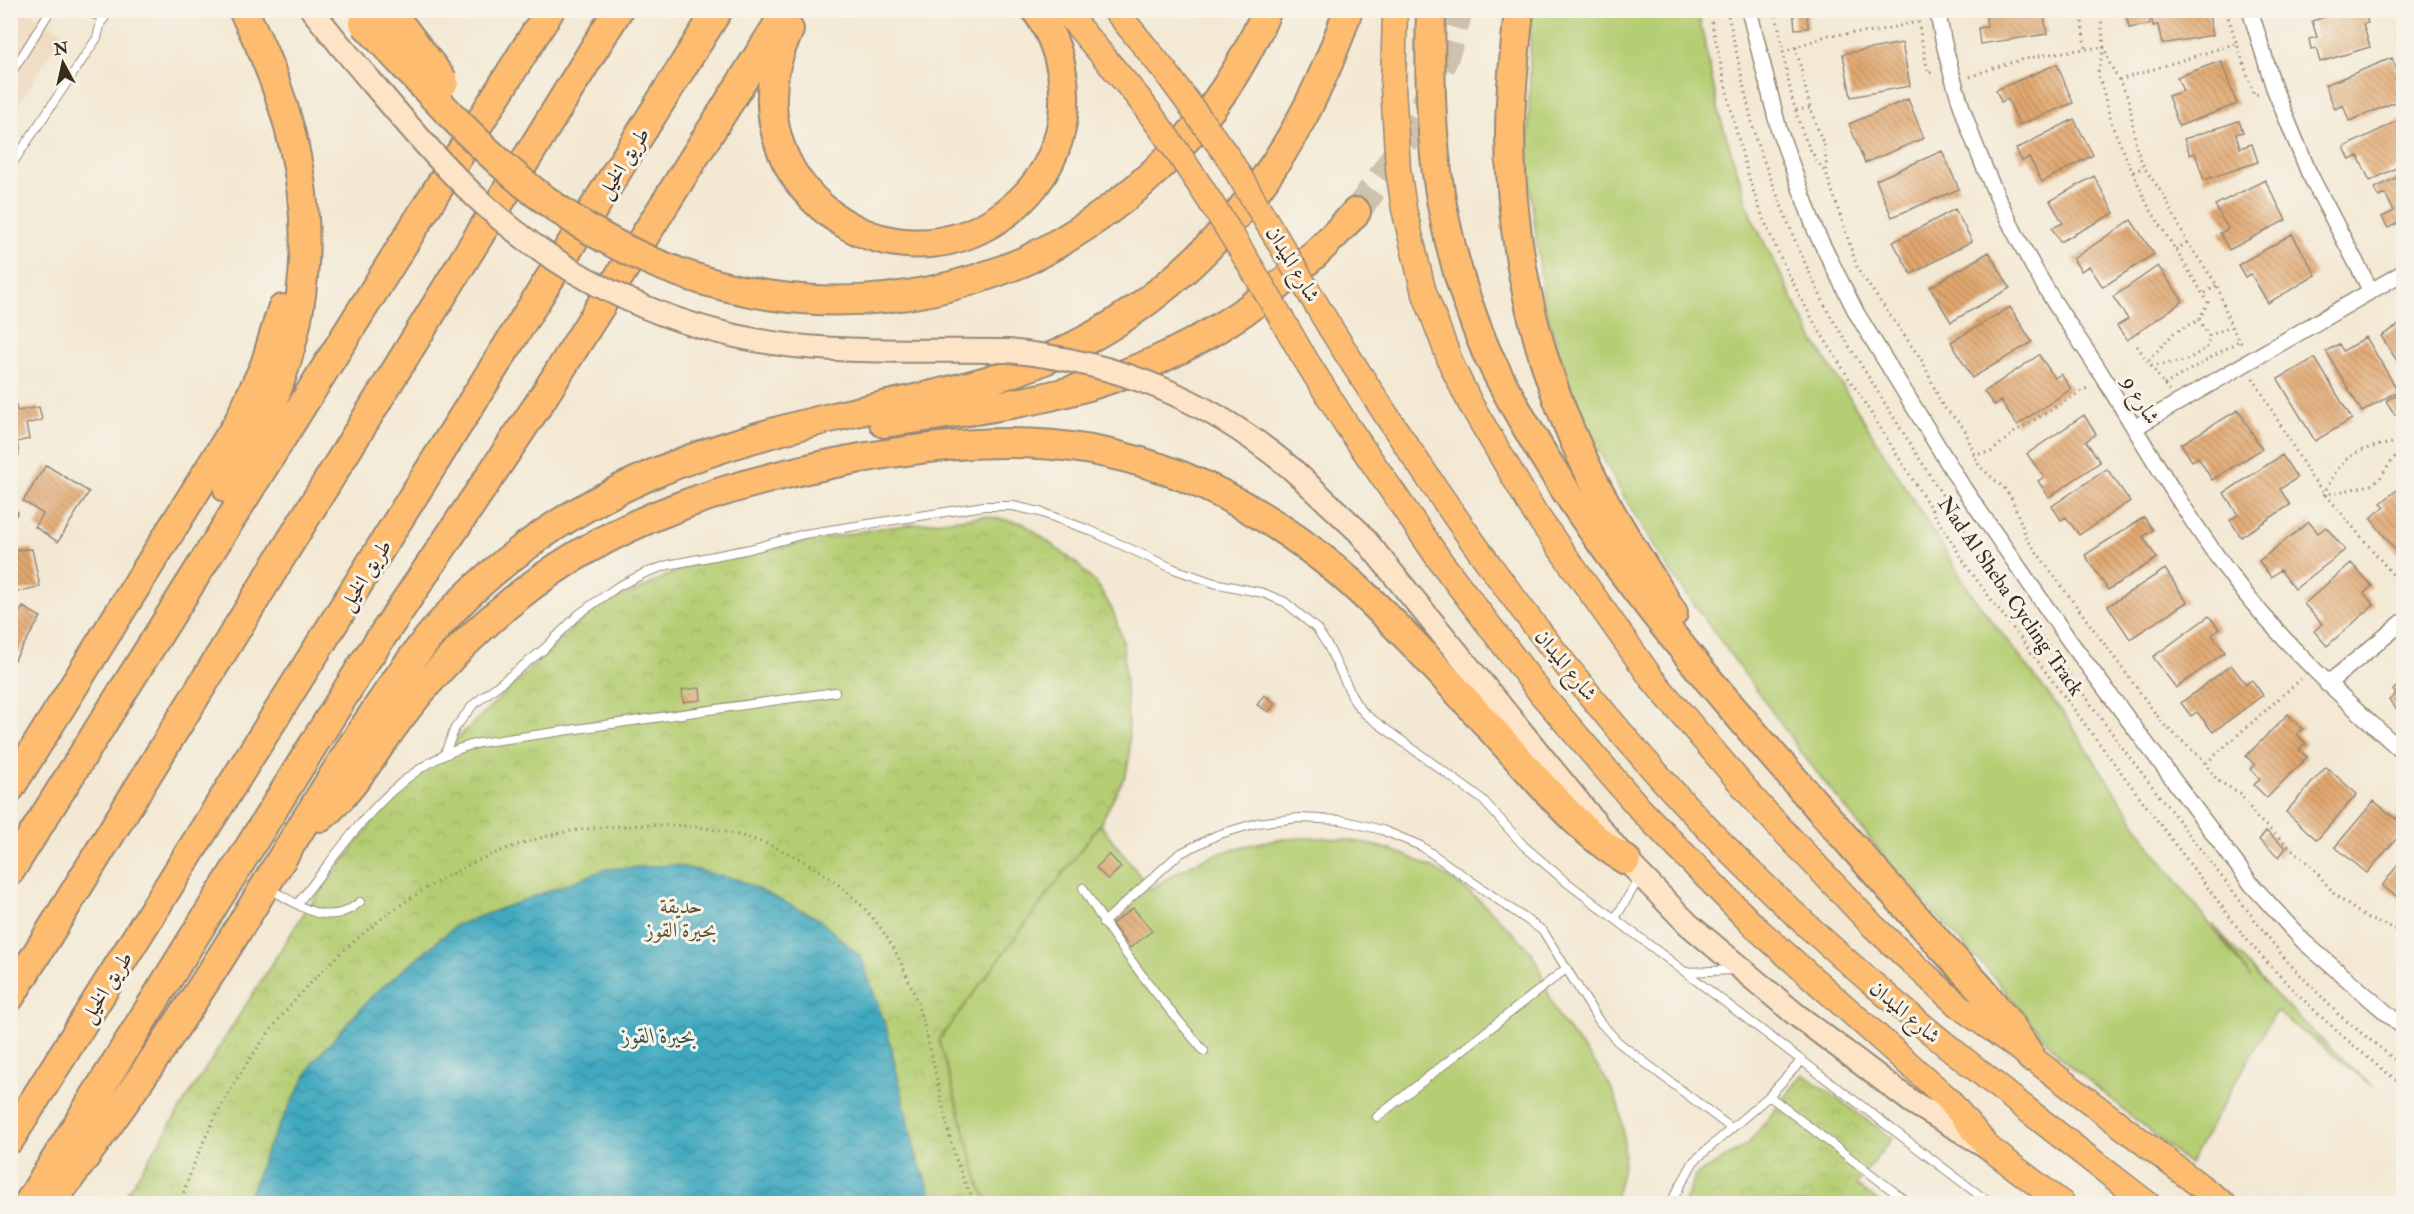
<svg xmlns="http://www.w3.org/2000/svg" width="2414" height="1214" font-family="'IM FELL Double Pica',Amiri,serif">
<defs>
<pattern id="park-crowns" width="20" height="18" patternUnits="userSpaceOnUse" patternTransform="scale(1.5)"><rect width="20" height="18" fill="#b5ce73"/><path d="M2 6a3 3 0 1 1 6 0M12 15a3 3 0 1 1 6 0" fill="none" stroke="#9db163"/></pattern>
<pattern id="water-waves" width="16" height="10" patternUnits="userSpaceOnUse" patternTransform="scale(1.5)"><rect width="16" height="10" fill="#40a9c0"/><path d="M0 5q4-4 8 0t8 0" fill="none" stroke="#378a9b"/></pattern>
<pattern id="building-back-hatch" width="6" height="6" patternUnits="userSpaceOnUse" patternTransform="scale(1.5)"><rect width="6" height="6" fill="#e1a76f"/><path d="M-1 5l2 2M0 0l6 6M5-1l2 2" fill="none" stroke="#b8885b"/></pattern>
</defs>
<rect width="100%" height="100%" fill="#f7f3e8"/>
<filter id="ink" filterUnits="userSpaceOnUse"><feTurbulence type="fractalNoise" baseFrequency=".0167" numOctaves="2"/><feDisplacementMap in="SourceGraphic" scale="12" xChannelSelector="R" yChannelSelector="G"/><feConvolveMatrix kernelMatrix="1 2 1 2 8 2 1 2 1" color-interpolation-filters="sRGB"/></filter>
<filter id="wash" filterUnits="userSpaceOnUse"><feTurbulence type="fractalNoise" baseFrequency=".008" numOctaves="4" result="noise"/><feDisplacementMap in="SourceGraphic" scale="24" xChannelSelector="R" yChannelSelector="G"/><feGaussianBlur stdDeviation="1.35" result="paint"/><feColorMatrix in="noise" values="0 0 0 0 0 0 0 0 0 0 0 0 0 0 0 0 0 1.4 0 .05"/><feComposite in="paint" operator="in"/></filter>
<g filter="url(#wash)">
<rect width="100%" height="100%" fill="#f3e8d3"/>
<path fill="#eed7bb" d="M11,11H29L63,33L11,117Z"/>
<path fill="url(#park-crowns)" stroke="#787c48" stroke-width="1.5" d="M984,516L1023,523L1076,563L1099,587L1113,611L1123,642L1130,754L1126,774L1100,824L939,1040L981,1189L990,1203L120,1204L304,913L383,809L590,612L609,600L635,592L687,566L874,529Z
M1803,1074L1892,1138L1856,1185L1880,1203L1684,1204L1695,1176L1748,1144Z"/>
<path fill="#b5ce73" stroke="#787c48" stroke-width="1.5" d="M1531,11H1698L1719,113L1751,216L1814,341L1975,599L2066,717L2153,850L2251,978L2213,924C2262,984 2315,1037 2374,1087L2276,1011L2189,1164L2060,1057L1991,974L1894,869L1807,760L1665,564L1619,488L1578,412L1544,304L1528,170Z
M1100,824L1150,889C1168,878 1187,866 1206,858C1313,818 1419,837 1499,919C1509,930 1522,940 1531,952C1544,971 1547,999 1560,1019C1576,1042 1598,1063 1611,1088C1629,1124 1627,1168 1613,1203H990L981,1189L939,1040Z"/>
<path fill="url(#water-waves)" stroke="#3e6a6f" stroke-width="1.5" d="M675,865L739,880L817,918L861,957L887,1030L916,1155L935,1203H247L267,1148L314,1061L373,995L457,925L607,869Z"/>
<g id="blocks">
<path fill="url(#building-back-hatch)" d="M1793,10H1807L1808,28L1795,29Z
M1985,10H2043L2047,34L1980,44L1978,28L1987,27Z
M2148,10L2150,24L2129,28L2126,12Z
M2150,10H2208L2213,35L2162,44L2158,25L2153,26Z
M2346,10H2364L2368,23L2363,24L2370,47L2320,62L2316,48L2311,49L2309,39L2317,37L2312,21Z
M1902,43L1910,86L1851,97L1843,54Z
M2392,58L2400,78L2395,79L2403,99L2349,121L2343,105L2335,109L2325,85Z
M2221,61L2237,104L2179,126L2168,96L2183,91L2177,77Z
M2057,64L2073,103L2019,125L2008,99L2001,102L1996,90Z
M1908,99L1924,138L1865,163L1849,124Z
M2404,118V164L2370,181L2358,156L2350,160L2344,147Z
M2074,119L2093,155L2042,182L2029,157L2022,161L2016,149Z
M2239,121L2243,132L2236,134L2240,148L2252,144L2258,162L2204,180L2195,153L2190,155L2184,139Z
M1942,151L1959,189L1892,217L1876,180Z
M2404,174V220L2388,228L2382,217L2394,211L2385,194L2379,197L2375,188Z
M2094,176L2114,213L2060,242L2052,228L2063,223L2050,201Z
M2265,180L2286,220L2229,250L2220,233L2228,229L2215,205Z
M1955,209L1972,241L1911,274L1893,242Z
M2131,220L2154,254L2103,287L2089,266L2081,271L2073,259Z
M2292,234L2316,275L2268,303L2251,274L2245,277L2238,265Z
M1989,252L2010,288L1951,322L1930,287Z
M2158,266L2183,301L2127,340L2117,326L2128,319L2113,297Z
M2010,307L2032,342L1972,378L1951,342Z
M2404,322V372L2381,336Z
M2366,337L2398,391L2362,412L2326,351L2339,344L2343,351Z
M2039,355L2055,378L2061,374L2071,389L2017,425L2001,401L1994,405L1984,392Z
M2315,358L2352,419L2315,441L2278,379Z
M2399,393L2404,400V409L2395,415L2386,401Z
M16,405L17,411L39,407L42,420L26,424L29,439L17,442L19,455L10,457V406Z
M2238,410L2262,449L2212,480L2198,457L2192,461L2181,444Z
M2084,415L2096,434L2086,441L2100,462L2049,497L2038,481L2044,477L2027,454Z
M2282,455L2297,478L2280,489L2290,505L2241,537L2230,520L2238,515L2224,493Z
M46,465L89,492L58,542L35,527L43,514L23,501Z
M2107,469L2130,501L2079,535L2066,517L2061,520L2052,506Z
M2398,489L2404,496V561L2370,518L2385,507L2381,503Z
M10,507L18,512L10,524Z
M2144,517L2153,530L2143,537L2157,558L2108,590L2085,555Z
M2309,522L2318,533L2326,527L2345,550L2295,589L2280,570L2271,577L2259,561Z
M32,549L40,587L10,593V550Z
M2351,563L2372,586L2364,593L2374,605L2327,646L2314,631L2322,624L2304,604Z
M2165,569L2187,602L2130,639L2108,606Z
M23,607L41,617L10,667V617L15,620Z
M2209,616L2219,629L2212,635L2225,652L2176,688L2153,657Z
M2231,665L2246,684L2252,680L2263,695L2213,732L2197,712L2191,716L2181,703Z
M2404,680V706L2398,711L2389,700L2396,694L2393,690Z
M700,688L701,700L683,702L682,690Z
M1264,695L1275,703L1269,712L1257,705Z
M2288,714L2303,729L2297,734L2306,743L2299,750L2307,757L2267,798L2254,785L2260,779L2250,769L2255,765L2246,756Z
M2326,767L2357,794L2317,840L2286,812Z
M2374,801L2396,819L2401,812L2404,814V830L2367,873L2335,847Z
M2266,831L2286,848L2279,857L2259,840Z
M1109,854L1121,867L1108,880L1096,868Z
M2404,856V908L2399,905L2402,900L2382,886Z
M1133,908L1152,931L1130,948L1112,924Z"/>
</g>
</g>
<g filter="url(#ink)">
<use href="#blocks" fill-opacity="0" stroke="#978978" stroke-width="1.5"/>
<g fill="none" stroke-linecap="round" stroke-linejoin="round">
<path stroke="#cec2af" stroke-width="28" stroke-dasharray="28 14" stroke-linecap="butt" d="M1356,212C1402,152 1441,85 1459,10"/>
<g stroke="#978978" stroke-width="10">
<path id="lane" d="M49,10H63
M85,10L104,19
M10,75L50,11
M10,167L97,38L104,10
M445,753L455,728L473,705L543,650L579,614L617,587L645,573L668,565L750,549L804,534L984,506H1013L1040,512L1089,530L1174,569L1214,583L1263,593L1285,602L1317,629L1328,646L1355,702L1365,714L1483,800L1524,846L1565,881L1991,1204
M268,888C301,905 327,930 360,902
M1083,888C1117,947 1160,999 1204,1051
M298,903C349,840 395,762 479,743L835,692
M1616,917L1640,877
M1103,923L1179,854L1217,835L1257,823L1299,818L1341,820L1382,830L1421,846L1543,931L1599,1021L1618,1042L1731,1128
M1686,972L1736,970
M1769,1096L1910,1204
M1377,1117L1567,968
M1670,1204L1694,1161L1769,1096L1802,1060"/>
</g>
<g stroke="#978978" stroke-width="18">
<path id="street" d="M1749,10L1779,130L1816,232L1857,314L1964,489L2071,643L2252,885L2304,942L2404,1028
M1937,10C1955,109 1996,206 2048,292C2066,322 2087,350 2105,380C2147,448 2187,518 2236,582C2285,646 2344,699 2404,753
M2250,10L2274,88L2309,173L2371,291
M2134,428L2404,272
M2327,684L2404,621"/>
</g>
<g stroke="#978978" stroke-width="26">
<path id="secondary" d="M312,10L340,45
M1292,469L1359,532L1626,860L1688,924L1794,1013L1912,1102L1986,1146"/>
</g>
<g stroke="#978978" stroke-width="27">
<path id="primary" d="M1064,10L1137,96
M1115,10L1165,71
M1395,10L1393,87L1398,169L1404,209L1423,289L1452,366L1470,403L1535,513L1652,679L1760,806L1873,926L1960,1007L2031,1057L2224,1204
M1331,329C1443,507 1564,679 1710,831C1844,970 1996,1086 2148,1204
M1302,354L1346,424L1441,562L1542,695L1641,810L1754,926L1946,1097L1989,1148L2063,1204"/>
</g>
<g stroke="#978978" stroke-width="32">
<path id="highway" d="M1519,10C1515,51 1510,92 1510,133C1510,252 1538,370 1591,476C1615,524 1645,568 1673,613
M789,30C720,167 874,301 999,218C1027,199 1048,172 1058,140C1071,96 1063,48 1036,10
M1025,261C1133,207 1220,123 1267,10
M1486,351C1561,506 1671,639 1784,768C1849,842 1913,916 1980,988L2012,1028L2031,1057
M884,423C938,415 993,409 1046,397C1169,370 1273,305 1356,212
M228,489C326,329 329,177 243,10
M10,788L238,423L265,365L282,309
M321,817C356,787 377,746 405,711C436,671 472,634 511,602C610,519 736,481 861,458C937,445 1015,436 1091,450C1181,466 1263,510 1333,567C1398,622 1454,688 1511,751C1547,790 1580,832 1626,860
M10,871L550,10
M10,997L618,10
M10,1139L718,10
M28,1204L364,663L540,402L787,10
M50,1204C123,1108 191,1007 254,904C286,851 319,799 352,746C391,686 430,627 484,580C587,489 702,448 834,417C888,404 943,395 996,378C1173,322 1291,183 1348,10"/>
</g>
<path stroke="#978978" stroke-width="3" stroke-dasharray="1.5 4.5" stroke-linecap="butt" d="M1709,10C1722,68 1733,125 1750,181C1766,231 1790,279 1815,324L1970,571L2247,940C2295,995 2346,1042 2404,1086
M1727,10L1756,141L1798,248L1828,312L1949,506L1994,572L2128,755L2285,959L2339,1015L2404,1067
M1775,10C1788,65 1789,128 1826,173
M1916,10L1928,73L1935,72
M2081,10L2085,49
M2100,10L2104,47L2109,62L2129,99L2136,147L2144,167L2164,196L2187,242L2217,285L2231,326L2243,346
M2395,10L2398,40L2404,52
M2402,10L2404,13
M2235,12L2227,14L2254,95L2259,94
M1796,47L1810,108L1825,148L1827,175L1858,270L1923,362L1942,405L1964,428L1979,466L2005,489L2012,499L2027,539L2164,725L2201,758L2218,781L2240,793L2257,818L2313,868L2336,896L2368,919L2394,928L2404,936
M1783,52L1829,35L1872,32L1917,22
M1970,77C2014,58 2057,52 2104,47L2098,72L2113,128L2147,204L2208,302L2199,320L2174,333L2148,361
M2119,80L2237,43
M1796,110L1810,108
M2133,172L2144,167
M2176,250L2187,242
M2205,293L2217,285
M2209,336L2231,326
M2137,346L2169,391
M2151,366L2185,361L2207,348L2209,336L2199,320
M2253,378L2311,477L2404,588
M2164,385L2239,341
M1973,455L1991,452L2016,431L2089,387
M2324,495C2343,450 2358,449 2404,441
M2324,495L2371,485L2380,478L2404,444
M2206,763L2301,679
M180,1204C230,1037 383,874 556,834C587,827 620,826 652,825C729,823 805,849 860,904C914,958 927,1036 943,1107C950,1140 958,1176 977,1204"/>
<use href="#lane" stroke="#fff" stroke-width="8"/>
<use href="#street" stroke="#fff" stroke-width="15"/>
<use href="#secondary" stroke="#fee4c6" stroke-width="22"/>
<use href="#primary" stroke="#fdbc70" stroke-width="24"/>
<use href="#highway" stroke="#fdbc70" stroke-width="28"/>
<g stroke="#978978" stroke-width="26" stroke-linecap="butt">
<path id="secondary-bridge" d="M340,45C385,97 429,153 479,200C565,281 678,333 795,346C865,353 937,350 1008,351C1119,362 1206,398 1292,469"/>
</g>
<g stroke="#978978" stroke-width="27" stroke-linecap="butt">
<path id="primary-bridge" d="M1165,71L1228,157L1331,329
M1137,96C1199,178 1251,265 1302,354"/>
</g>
<g stroke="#978978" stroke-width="32" stroke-linecap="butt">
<path id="highway-bridge" d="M389,10L444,82
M1431,10C1427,137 1437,234 1486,351
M364,23C420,81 473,144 536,193C681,304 856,333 1025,261"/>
</g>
<use href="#secondary-bridge" stroke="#fee4c6" stroke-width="22"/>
<use href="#primary-bridge" stroke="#fdbc70" stroke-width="24"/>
<use href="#highway-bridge" stroke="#fdbc70" stroke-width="28"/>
</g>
</g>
<g text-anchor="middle" stroke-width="6" stroke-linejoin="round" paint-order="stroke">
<g font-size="21" fill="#3b2a1e" stroke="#f7f3e8">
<text transform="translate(623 163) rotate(-58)" y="7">طريق الخيل</text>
<text transform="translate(1293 264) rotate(59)" y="7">شارع الميدان</text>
<text transform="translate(2141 400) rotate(59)" y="7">شارع 9</text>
<text transform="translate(365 575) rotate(-58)" y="7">طريق الخيل</text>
<text transform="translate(2011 596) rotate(55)" y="7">Nad Al Sheba Cycling Track</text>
<text transform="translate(1566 665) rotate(51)" y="7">شارع الميدان</text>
<text transform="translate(106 987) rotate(-58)" y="7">طريق الخيل</text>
<text transform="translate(1905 1012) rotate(40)" y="7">شارع الميدان</text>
</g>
<g font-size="21" fill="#5a5333" stroke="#f7f3e8">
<text x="681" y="913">حديقة<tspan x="681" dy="24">بحيرة القوز</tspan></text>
</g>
<g font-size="22" font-style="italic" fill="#3d5657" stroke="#f7f3e8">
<text x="659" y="1043">بحيرة القوز</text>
</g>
</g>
<rect width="2414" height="1214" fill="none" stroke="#f7f3e8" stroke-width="36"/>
<g transform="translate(63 63) rotate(352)" stroke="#f7f3e8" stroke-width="4.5" paint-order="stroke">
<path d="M0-4.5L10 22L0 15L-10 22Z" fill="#3b2a1e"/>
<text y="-9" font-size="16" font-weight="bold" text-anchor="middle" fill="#3b2a1e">N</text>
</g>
</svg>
